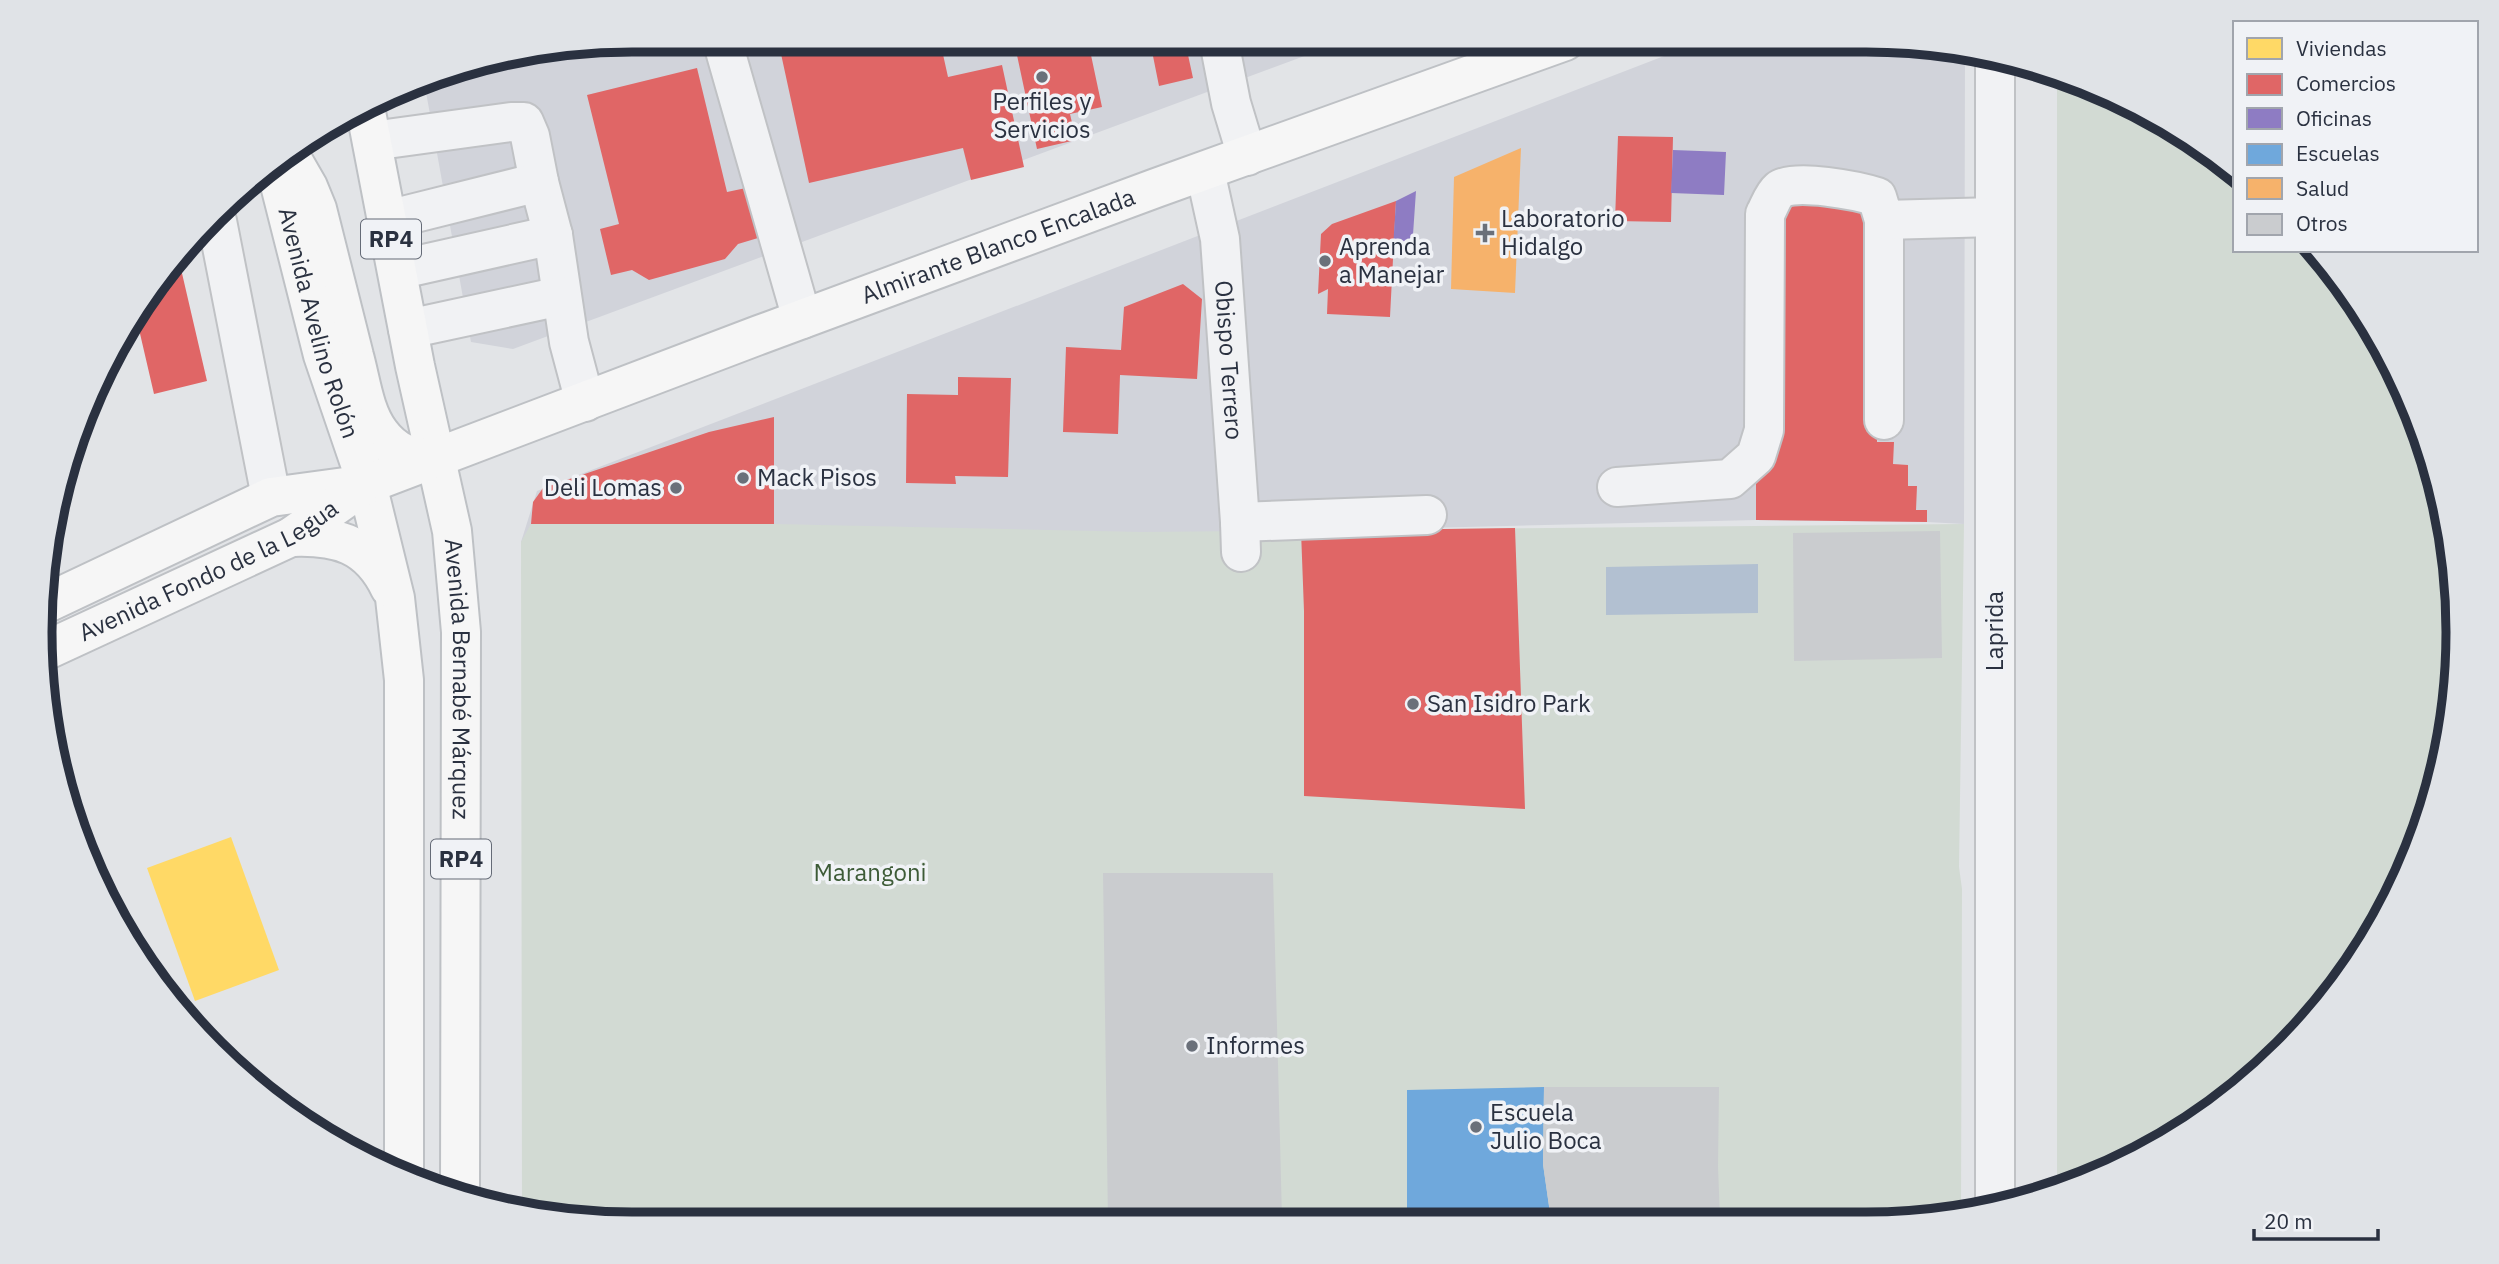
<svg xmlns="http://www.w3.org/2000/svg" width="2499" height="1264" font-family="'IBM Plex Sans',sans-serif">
<rect width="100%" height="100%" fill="#e2e4e7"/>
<path fill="#d1d3da" d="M632,40L1345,41L513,349L471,342L424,81L441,72Z
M1703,41H1905L1965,51L1964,524L1927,522L1756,520L1301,531L521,542L537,491Z
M538,1213L776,1222L594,1223Z"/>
<path fill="#d2dad3" d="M2057,74L2128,101L2227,162L2235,170V250H2318L2379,336L2427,441L2454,554L2458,670L2439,785L2398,893L2336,993L2227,1102L2093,1179L2057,1188Z
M531,524H774L1141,532L1964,524L1959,867L1962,889L1961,1214L1945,1219L776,1222L538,1213L522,1211L521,542Z"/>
<path fill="#b2c0d1" d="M1758,564V613L1606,615V567Z"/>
<path fill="#ffd966" d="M231,837L279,970L195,1001L147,868Z"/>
<path fill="#e06666" d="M778,40L940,41L948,77L1002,65L1024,167L971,180L963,148L809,183Z
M1014,41H1088L1102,107L1070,114L1076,140L1037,149Z
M1150,41H1185L1193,78L1159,86Z
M697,68L727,192L746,188L758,238L738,244L725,259L649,280L632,270L611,275L600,229L619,224L587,95Z
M1618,136L1673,137L1671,222L1615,221Z
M1396,201L1390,317L1327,314L1328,289L1318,294L1321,234L1332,224Z
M1774,205L1873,207L1877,442H1894L1893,464L1908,465V486H1917L1916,510H1927V522L1756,520V467Z
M181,269L207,381L154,394L135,312L140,304L170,272Z
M1183,284L1202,299L1197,379L1120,375L1118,434L1063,432L1066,347L1121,350L1124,307Z
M958,377L1011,378L1008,477L955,476L956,484L906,483L907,394L958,395Z
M774,417V524H531L533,502L543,488L709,432Z
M1515,528L1525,809L1304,796V611L1301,531Z"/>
<path fill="#8e7cc3" d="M1673,150L1726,152L1724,195L1671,193Z
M1416,191L1412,249L1393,248L1396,201Z"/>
<path fill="#6fa8dc" d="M1544,1087L1543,1164L1551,1220H1407V1090Z"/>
<path fill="#f6b26b" d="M1521,148L1515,293L1451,289L1454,177Z"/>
<path fill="#cacccf" d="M1940,531L1942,658L1794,661L1793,533Z
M1103,873H1273L1282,1218L1108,1221Z
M1544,1087H1719L1718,1167L1720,1219L1551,1220L1543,1164Z"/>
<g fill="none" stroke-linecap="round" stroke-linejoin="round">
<g stroke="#c0c2c5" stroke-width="42">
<g id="minor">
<path d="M722,40L802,319"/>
<path d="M1219,41L1231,103L1247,156"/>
<path d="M1995,56V1205"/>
<path d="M372,141L511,122H524L530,136L539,182L553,235L569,342L585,402"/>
<path id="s1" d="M1205,171L1220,239L1240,522L1241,552"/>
<path d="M387,220L539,182"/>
<path d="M217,221L271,497"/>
<path d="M397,270L553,235"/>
<path d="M408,329L561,296"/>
<path d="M1884,420V220"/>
<path d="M1617,487L1730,479L1756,456L1764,430L1765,214C1769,207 1773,195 1779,190C1793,178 1859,191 1877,197L1884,220L1995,217"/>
<path d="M1240,522L1427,515"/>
</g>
</g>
<g stroke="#bec1c5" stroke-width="42">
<g id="major">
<path id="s2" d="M366,112L415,366L452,531L461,632L460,1196"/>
<path d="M289,154L308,187L317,209C329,258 342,307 354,356C361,381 364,412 380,433C394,452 412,460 436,458"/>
<path id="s3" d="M274,161L323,355L367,484L395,598L404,680V1175"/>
<path d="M291,537C337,535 369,544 390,588"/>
<path id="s4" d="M49,602L271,497L367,484L759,335L1156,188L1565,41"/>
<path id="s5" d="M47,650L291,537L359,489"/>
</g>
</g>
<use href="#minor" stroke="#f1f2f4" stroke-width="38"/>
<use href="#major" stroke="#f6f6f6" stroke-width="38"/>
</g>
<g fill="#6a707a" stroke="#f0f2f6" stroke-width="2.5">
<circle cx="1042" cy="77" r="7"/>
<path d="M1481.5 222.5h7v7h7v7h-7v7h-7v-7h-7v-7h7z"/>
<circle cx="1325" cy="261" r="7"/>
<circle cx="743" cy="478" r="7"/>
<circle cx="676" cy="488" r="7"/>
<circle cx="1413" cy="704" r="7"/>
<circle cx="1192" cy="1046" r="7"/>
<circle cx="1476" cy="1127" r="7"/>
</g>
<g text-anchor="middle" stroke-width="7" stroke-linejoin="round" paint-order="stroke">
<g fill="#f0f2f6" stroke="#656b77" stroke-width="2">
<rect x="361" y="219.5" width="60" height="39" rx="5"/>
<rect x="431" y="839.5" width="60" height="39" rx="5"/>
</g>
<g font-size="23" font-weight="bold" fill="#2a3140">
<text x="391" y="247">RP4</text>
<text x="461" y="867">RP4</text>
</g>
<g font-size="24" fill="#2a3140" stroke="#f0f2f6" text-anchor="start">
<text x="1042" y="110" text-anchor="middle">Perfiles y<tspan x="1042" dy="28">Servicios</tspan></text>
<text x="1501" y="227">Laboratorio<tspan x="1501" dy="28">Hidalgo</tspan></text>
<text x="1339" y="255">Aprenda<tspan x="1339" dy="28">a Manejar</tspan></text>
<text x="757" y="486">Mack Pisos</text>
<text x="662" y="496" text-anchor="end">Deli Lomas</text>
<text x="1427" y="712">San Isidro Park</text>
<text x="1206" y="1054">Informes</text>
<text x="1490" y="1121">Escuela<tspan x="1490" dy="28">Julio Boca</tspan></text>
</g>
<g font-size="24" fill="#2a3140" stroke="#f0f2f6">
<text dy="8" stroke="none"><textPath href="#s4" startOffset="1017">Almirante Blanco Encalada</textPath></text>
<text dy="8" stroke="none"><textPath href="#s3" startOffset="168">Avenida Avelino Rolón</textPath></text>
<text dy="8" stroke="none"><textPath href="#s1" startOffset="191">Obispo Terrero</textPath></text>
<text dy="8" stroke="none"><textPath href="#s5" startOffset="180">Avenida Fondo de la Legua</textPath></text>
<text transform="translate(1995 631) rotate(-90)" y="8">Laprida</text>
<text dy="8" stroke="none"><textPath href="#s2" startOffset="576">Avenida Bernabé Márquez</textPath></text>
</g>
<g font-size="24" fill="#3d5b37" stroke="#f0f2f6">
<text x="870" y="881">Marangoni</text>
</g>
</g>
<path d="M0 0H2499V1264H0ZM632 52H1866A580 580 0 0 1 2446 632V632A580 580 0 0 1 1866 1212H632A580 580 0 0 1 52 632V632A580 580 0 0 1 632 52Z" fill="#e0e3e7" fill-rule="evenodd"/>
<path fill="none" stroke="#2a3140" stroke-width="9" d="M632 52H1866A580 580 0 0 1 2446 632V632A580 580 0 0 1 1866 1212H632A580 580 0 0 1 52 632V632A580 580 0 0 1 632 52Z"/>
<rect x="2233" y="21" width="245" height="231" fill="#f0f2f6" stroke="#a1a5ad" stroke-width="2"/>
<rect x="2247" y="38" width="35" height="21" fill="#ffd966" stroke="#a1a5ad" stroke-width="2"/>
<text x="2296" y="56" font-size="21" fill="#2a3140">Viviendas</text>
<rect x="2247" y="74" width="35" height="21" fill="#e06666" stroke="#a1a5ad" stroke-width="2"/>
<text x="2296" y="91" font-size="21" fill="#2a3140">Comercios</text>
<rect x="2247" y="108" width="35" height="21" fill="#8e7cc3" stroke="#a1a5ad" stroke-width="2"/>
<text x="2296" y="126" font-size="21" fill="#2a3140">Oficinas</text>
<rect x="2247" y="144" width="35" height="21" fill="#6fa8dc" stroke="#a1a5ad" stroke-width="2"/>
<text x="2296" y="161" font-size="21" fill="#2a3140">Escuelas</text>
<rect x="2247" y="178" width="35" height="21" fill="#f6b26b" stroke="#a1a5ad" stroke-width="2"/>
<text x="2296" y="196" font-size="21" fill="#2a3140">Salud</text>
<rect x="2247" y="214" width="35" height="21" fill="#cacccf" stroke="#a1a5ad" stroke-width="2"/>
<text x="2296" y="231" font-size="21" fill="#2a3140">Otros</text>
<path d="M2254 1229v10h124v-10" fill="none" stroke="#2a3140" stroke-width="3.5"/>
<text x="2264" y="1229" font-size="21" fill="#2a3140" stroke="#f0f2f6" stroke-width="5" paint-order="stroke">20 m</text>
</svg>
